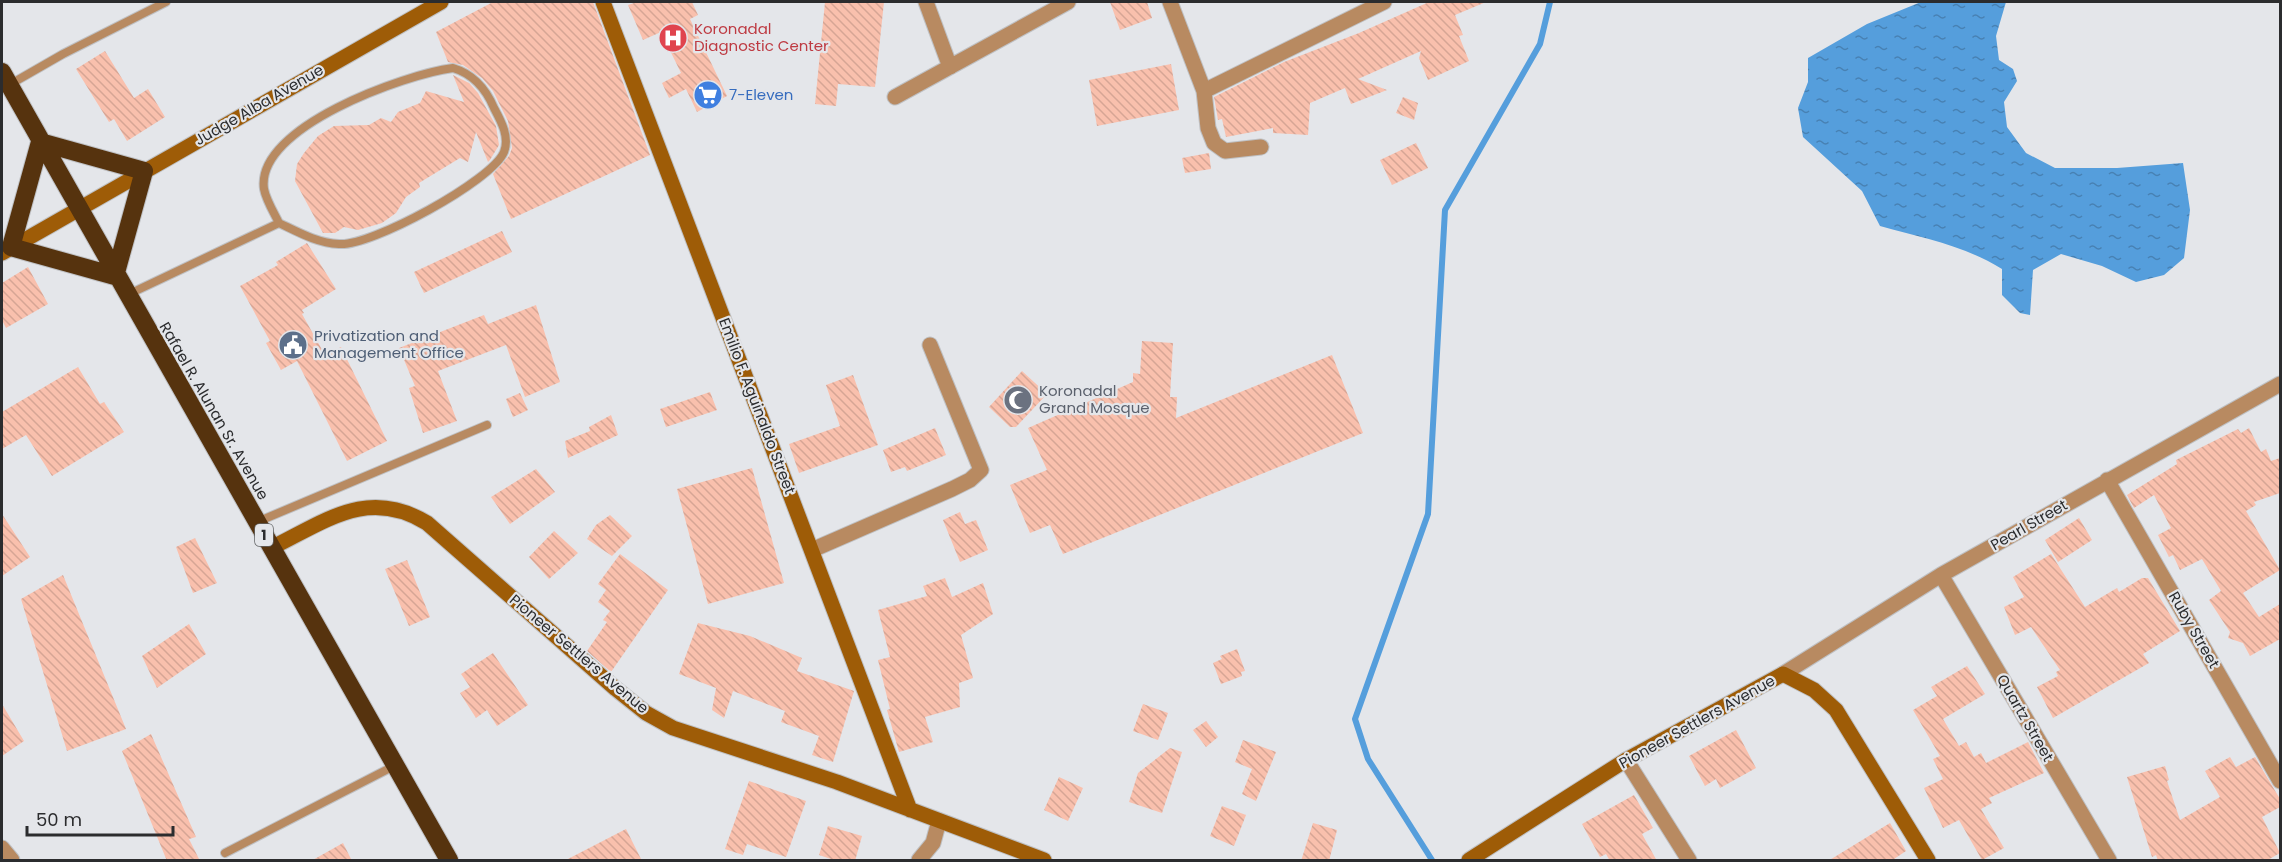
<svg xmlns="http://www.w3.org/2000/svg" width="2282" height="862" font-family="Poppins,sans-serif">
<defs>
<pattern id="water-ripples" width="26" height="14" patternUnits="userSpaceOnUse" patternTransform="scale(1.5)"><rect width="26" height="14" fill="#559edc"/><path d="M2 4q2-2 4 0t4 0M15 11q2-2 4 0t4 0" fill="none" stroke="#4781b3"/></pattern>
<pattern id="building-back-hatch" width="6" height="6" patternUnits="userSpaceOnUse" patternTransform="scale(1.5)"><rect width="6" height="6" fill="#f9c0ad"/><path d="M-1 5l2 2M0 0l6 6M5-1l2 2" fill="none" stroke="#d6a595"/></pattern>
</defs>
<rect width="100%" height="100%" fill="#e4e6ea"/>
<path fill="url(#water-ripples)" d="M1921,2H2006L1996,36L1999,60L2013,69L2017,81L2004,102L2007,127L2026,153L2055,168H2117L2183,163L2190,210L2184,258L2164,275L2136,282L2102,266L2061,254L2033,270L2030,315L2020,313L2002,295V269C1963,245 1923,238 1880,226L1862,191L1803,137L1798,108L1808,82V58L1867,24Z"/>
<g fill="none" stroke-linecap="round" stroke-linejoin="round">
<path stroke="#559edc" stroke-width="6" d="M1432,860L1368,759L1355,719L1428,514L1445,210L1540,44L1550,2"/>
</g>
<path fill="url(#building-back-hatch)" d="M493,2H593L650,155L511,219L493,174L509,156L512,148L508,121L493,91L482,78L463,65L448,62L436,32Z
M637,2H692L698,15L690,19L727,96L697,112L686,89L669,98L662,83L681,73L661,32L643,40L628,5Z
M825,2H884L875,87L838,84L836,106L815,104Z
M1110,2H1147L1152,18L1120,30Z
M1429,2H1486L1455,15L1463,35L1459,36L1469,61L1428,80L1419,58L1421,51L1358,79L1387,90L1351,104L1345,88L1310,103L1308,135L1273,133V128L1226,137L1222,119L1218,120L1214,97L1284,62L1359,33Z
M105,51L134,98L148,89L165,117L127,141L114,119L109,122L76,69Z
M1171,64L1179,110L1097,126L1089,80Z
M453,75L469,83L478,93L496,126L499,145L490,160L488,162L476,132L468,162L460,158L419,183L420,187L406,197L396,213L382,223L358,230L344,227L335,233H323L295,181L297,164L304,153L318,136L334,126L369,125L381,118L391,122L398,112L420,103L426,91L464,102Z
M1403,97L1418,103L1414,120L1396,113Z
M1416,143L1428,168L1392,185L1380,160Z
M1209,153L1211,169L1185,173L1182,158Z
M502,231L512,252L424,293L414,272Z
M307,243L336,289L302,310L304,313L302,314L325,355L341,347L387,441L347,461L297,361L281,370L266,343L270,341L240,286L278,265L276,262Z
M28,267L48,304L6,328L2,320V283Z
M536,305L560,382L525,397L506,345L438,371L457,421L423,433L409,388L415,386L399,348L484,315L488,324Z
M1142,341L1173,343L1170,397H1177L1176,418L1332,355L1363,433L1063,554L1050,525L1030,533L1010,485L1047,470L1028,428L1133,382V373L1140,374Z
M78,367L100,404L104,402L124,432L52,476L26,435L2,449V412Z
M1022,371L1047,394L1016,427H1010L989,407Z
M853,375L878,445L799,473L789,444L840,426L826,385Z
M710,392L717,410L666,427L660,409Z
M520,393L528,410L513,417L506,399Z
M611,415L618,435L568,458L565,441L590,431L589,427Z
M935,428L946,455L907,471L905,467L891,472L883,450Z
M2249,428L2261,452L2266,449L2271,461L2280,458V493L2254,502L2256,505L2246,511L2280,570L2243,593L2259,617L2280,604V639L2250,656L2243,643L2228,638L2230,632L2209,600L2221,591L2202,559L2180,570L2173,555L2169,557L2158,535L2171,528L2154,495L2134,508L2127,495L2177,464L2176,460L2238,429L2241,433Z
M752,468L784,583L708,604L677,489Z
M536,469L555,492L510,524L491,497Z
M960,512L965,524L976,520L988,550L960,562L943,520Z
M2,514L30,557L2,576Z
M610,515L632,536L612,556L587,539L596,525Z
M2079,518L2092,540L2058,562L2045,540Z
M554,531L578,553L549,579L529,557Z
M195,538L217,583L193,593L176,547Z
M620,554L668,590L611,672L587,651L607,622L603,620L610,611L598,602L606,590L598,584Z
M2051,554L2085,607L2117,588L2119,592L2142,578H2148L2180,631L2143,654L2149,663L2053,718L2037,687L2058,676L2056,672L2060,670L2031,627L2015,635L2004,607L2024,597L2013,577Z
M407,560L430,617L409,626L385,569Z
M63,575L126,729L67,751L21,599Z
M945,578L952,597L983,583L993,614L961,635L973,678L959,683L960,707L925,717L933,742L899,752L887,710L890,709L878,660L890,657L878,610L927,596L923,586Z
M698,623L750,636L802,658L797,671L854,691L833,762L812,755L819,736L781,722L785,711L733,691L724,718L712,710L716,688L679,674Z
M189,624L206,654L157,688L142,656Z
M1237,649L1245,671L1241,672L1242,676L1221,684L1213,663L1222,659L1220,656Z
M493,653L528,705L497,726L487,710L476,718L460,693L470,687L461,674Z
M1967,666L1985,694L1943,719L1959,746L1966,742L1974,757L1981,753L1986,763L2028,742L2044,773L1989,798L1992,803L1981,809L2004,848L1982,860L1959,820L1943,828L1924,788L1943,779L1933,759L1940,756L1913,710L1937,696L1931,687Z
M2,704L24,741L2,756Z
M1143,704L1168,713L1158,740L1133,731Z
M1206,721L1218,737L1206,747L1193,730Z
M1736,730L1756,768L1720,788L1716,779L1705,786L1689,756Z
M151,734L196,837L189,839L200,861H167L122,751Z
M1243,740L1276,752L1256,801L1242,794L1252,769L1235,762Z
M1170,748L1182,752L1162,813L1129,802L1138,773Z
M2230,757L2236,767L2255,757L2280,799V807L2262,817L2280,853L2266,861H2158L2156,855L2152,857L2127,777L2165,766L2169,780L2167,781L2180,820L2220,797L2205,771Z
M1059,777L1083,788L1068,821L1044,810Z
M749,781L806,801L786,857L747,844L743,855L725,849Z
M1634,795L1653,828L1642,834L1657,861H1610L1606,854L1600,857L1582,824Z
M1222,806L1246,815L1234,846L1210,836Z
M1313,823L1337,830L1329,861H1301Z
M1890,823L1906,851L1891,861H1828Z
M828,826L862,836L855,861H837L819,855Z
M626,829L642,861H564Z
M343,843L352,861H311Z"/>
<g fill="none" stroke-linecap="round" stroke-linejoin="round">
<g stroke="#bfc1c4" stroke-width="10">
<path id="lane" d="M453,68C473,74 486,89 494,108C501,121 510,137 504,152C492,181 370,247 339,244C317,243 298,232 279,223C274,213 266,200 264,189C255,127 406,74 453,68Z
M9,85L63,54L166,2
M127,295L279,223
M257,522L487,425
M225,853L394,766"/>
</g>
<g stroke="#bfc1c4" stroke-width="17">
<path id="street" d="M926,2L950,67
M1170,2L1204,91L1208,128L1214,143L1225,151L1261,147
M1204,91L1384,2
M895,97L1068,2
M2107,480L2280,781
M812,550L952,489L970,480L981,470L930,345
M1941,575L2109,860
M1783,674L1941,575L2280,384
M1626,760L1689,860
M2,848L12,860
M919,860L933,843L939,821"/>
</g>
<g stroke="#bfc1c4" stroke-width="17">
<path id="secondary" d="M603,2L910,810
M2,253L441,2
M271,548C326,521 368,487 427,523L616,689L646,713L673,728L837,782L1044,860
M1469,860L1626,760L1783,674L1814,690L1836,710L1928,860"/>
</g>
<g stroke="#bfc1c4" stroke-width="20">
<path id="highway" d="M2,72L449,860
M40,142L144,171L115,276L11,247Z"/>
</g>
<use href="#lane" stroke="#b88a61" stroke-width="8"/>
<use href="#street" stroke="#b88a61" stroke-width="15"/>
<use href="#secondary" stroke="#9e5c07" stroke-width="15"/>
<use href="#highway" stroke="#56330e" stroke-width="18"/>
</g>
<defs>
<g id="hospital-disc" transform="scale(1.5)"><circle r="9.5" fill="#e0444e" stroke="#e4e6ea"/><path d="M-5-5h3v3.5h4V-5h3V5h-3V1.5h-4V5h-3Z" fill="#fff"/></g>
<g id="supermarket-disc" transform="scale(1.5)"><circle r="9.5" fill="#3f7fe0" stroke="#e4e6ea"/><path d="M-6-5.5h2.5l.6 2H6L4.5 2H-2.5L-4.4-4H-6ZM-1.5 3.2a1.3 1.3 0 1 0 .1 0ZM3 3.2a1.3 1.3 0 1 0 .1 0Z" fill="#fff"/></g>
<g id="civic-disc" transform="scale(1.5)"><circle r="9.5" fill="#5c6f8a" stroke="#e4e6ea"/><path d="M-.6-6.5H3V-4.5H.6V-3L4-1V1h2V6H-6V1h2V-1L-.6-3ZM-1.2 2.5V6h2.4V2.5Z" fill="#fff"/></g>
<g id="mosque-disc" transform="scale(1.5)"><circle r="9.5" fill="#6b7280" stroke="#e4e6ea"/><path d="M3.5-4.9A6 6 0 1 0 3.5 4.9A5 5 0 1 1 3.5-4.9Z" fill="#fff"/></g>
</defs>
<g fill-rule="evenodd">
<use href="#hospital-disc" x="673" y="38"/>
<use href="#supermarket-disc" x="708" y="95"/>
<use href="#civic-disc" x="293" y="345"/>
<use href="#mosque-disc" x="1018" y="400"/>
</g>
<g text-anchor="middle" stroke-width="4.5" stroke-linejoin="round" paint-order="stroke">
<rect fill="#e4e6ea" stroke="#626466" stroke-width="1.5" x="255" y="524" width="18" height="22" rx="4.5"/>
<g font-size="14" font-weight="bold" fill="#2b2c2e">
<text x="264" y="540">1</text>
</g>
<g font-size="15" fill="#be3a42" stroke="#e4e6ea" text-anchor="start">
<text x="694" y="34">Koronadal<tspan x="694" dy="17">Diagnostic Center</tspan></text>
</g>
<g font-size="15" fill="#366cbe" stroke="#e4e6ea" text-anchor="start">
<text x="729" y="100">7-Eleven</text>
</g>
<g font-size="15" fill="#2b2c2e" stroke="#e4e6ea">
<text transform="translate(259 105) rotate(-30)" y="5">Judge Alba Avenue</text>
<text transform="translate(757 406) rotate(69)" y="5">Emilio F. Aguinaldo Street</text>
<text transform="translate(214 411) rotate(60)" y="5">Rafael R. Alunan Sr. Avenue</text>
<text transform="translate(2029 525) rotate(-30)" y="5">Pearl Street</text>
<text transform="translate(2194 630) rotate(60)" y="5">Ruby Street</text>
<text transform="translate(579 654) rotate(40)" y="5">Pioneer Settlers Avenue</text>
<text transform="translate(2025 718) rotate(60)" y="5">Quartz Street</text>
<text transform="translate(1697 722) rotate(-29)" y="5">Pioneer Settlers Avenue</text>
</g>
<g font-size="15" fill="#4e5e75" stroke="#e4e6ea" text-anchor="start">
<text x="314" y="341">Privatization and<tspan x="314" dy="17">Management Office</tspan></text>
</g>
<g font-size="15" fill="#5b616d" stroke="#e4e6ea" text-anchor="start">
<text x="1039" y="396">Koronadal<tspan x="1039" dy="17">Grand Mosque</tspan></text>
</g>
</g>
<rect width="2282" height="862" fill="none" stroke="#2b2c2e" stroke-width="6"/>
<path d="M27 826v9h146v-9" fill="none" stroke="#2b2c2e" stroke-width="3"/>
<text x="36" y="826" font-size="18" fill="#2b2c2e" stroke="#e4e6ea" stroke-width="4.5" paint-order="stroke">50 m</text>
</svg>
